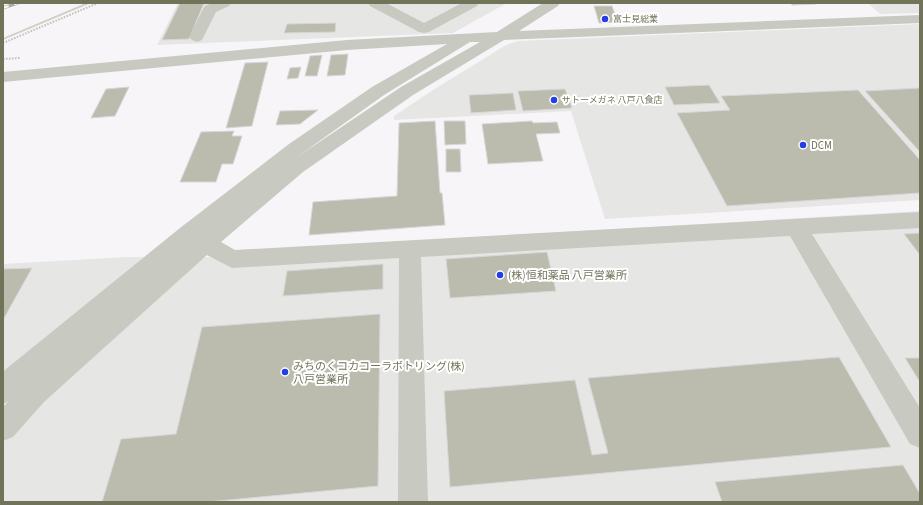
<svg xmlns="http://www.w3.org/2000/svg" width="923" height="505" font-family="'Source Sans 3','Noto Sans JP',sans-serif">
<rect width="100%" height="100%" fill="#f7f5f8"/>
<path fill="#e6e6e5" d="M178,3H507L453,33L157,45Z
M868,3H920V13L880,14Z
M920,24V200L605,219L571,111L394,120V116L433,90L506,45L518,41Z
M920,211V502H3V264L127,257H213L240,251Z"/>
<g fill="none" stroke-linecap="round" stroke-linejoin="round">
<path fill="#d0d0c3" fill-rule="evenodd" d="M86,3H91L3,40V38Z"/>
</g>
<path fill="#bbbbae" stroke="#d8d7d9" d="M180,3H204L189,39L162,40Z
M790,3H815L816,4L792,5Z
M594,6H612L618,22L599,23Z
M336,23L335,32L284,33L287,24Z
M348,54L345,75L327,76L331,55Z
M322,55L317,76H305L310,56Z
M268,62L252,126L226,128L245,63Z
M301,67L298,78L287,79L290,68Z
M709,85L720,103L674,105L665,87Z
M129,87L115,116L91,118L106,89Z
M920,88V152L865,91Z
M565,89L572,108L523,111L518,91Z
M858,90L920,160V193L727,206L677,113L730,110L721,96Z
M513,93L516,110L471,113L469,95Z
M318,110L300,124L276,125L280,111Z
M435,121L440,193H442L445,225L309,235L313,202L397,196L399,123Z
M444,121H465L466,144L445,145Z
M532,121L533,123L557,122L560,133L536,134L543,161L488,164L482,124Z
M234,131L232,136H242L233,164H222L216,182H180L201,132Z
M446,149H460L461,172H446Z
M920,233V255L904,234Z
M547,252L556,291L450,298L446,259Z
M383,264V289L283,296L287,271Z
M32,268L3,320V269Z
M380,314L378,486L207,502H102L121,439L176,434L202,327Z
M839,357L891,447L450,487L444,391L575,380L592,455L608,453L588,378Z
M905,358H920V382Z
M903,465L920,494V502H722L715,482Z"/>
<g fill="none" stroke-linecap="round" stroke-linejoin="round">
<path stroke="#bebfb8" stroke-width="2" stroke-dasharray="1.5 1.5" stroke-linecap="butt" d="M3,43L98,3
M3,59L20,58"/>
<path fill="#c8c9c0" fill-rule="evenodd" d="M212,3H231L229,6L216,12L202,40L197,42L192,40L189,37L203,9L205,6Z
M368,3H386L424,23L462,3H479L477,6L429,32L424,33L419,32L370,6Z
M543,3H560L558,6L519,31L920,15V23L504,40L413,95L303,172L221,242L235,250L920,212V228L812,234L920,408V448L910,444L790,236L421,257L428,502H398L399,258L232,268L207,255L44,402L13,437L3,441V407L9,401L3,404V372L6,369L180,228L289,144L372,87L447,44L347,50L3,82V72L347,40L497,32ZM470,42H480L401,87L297,157L384,95Z"/>
<g stroke="#acad9f" stroke-width="3">
<path id="rail" d="M3,8L18,3"/>
</g>
<use href="#rail" stroke="#fff" stroke-width="2" stroke-dasharray="6" stroke-linecap="butt"/>
</g>
<g fill="#263de6" stroke="#fff" stroke-width="1.5">
<circle cx="605" cy="19" r="4"/>
<circle cx="554" cy="100" r="4"/>
<circle cx="803" cy="145" r="4"/>
<circle cx="500" cy="275" r="4"/>
<circle cx="285" cy="372" r="4"/>
</g>
<g text-anchor="middle" stroke-width="4" stroke-linejoin="round" paint-order="stroke">
<g font-size="9" fill="#727459" stroke="#fff" text-anchor="start">
<text x="613" y="22">富士見総業</text>
<text x="562" y="103">サトーメガネ 八戸八食店</text>
</g>
<g font-size="11" fill="#727459" stroke="#fff" text-anchor="start">
<text x="811" y="149">DCM</text>
<text x="508" y="279">(株)恒和薬品 八戸営業所</text>
<text x="293" y="370">みちのくコカコーラボトリング(株)<tspan x="293" dy="13">八戸営業所</tspan></text>
</g>
</g>
<rect width="923" height="505" fill="none" stroke="#727459" stroke-width="8"/>
</svg>
